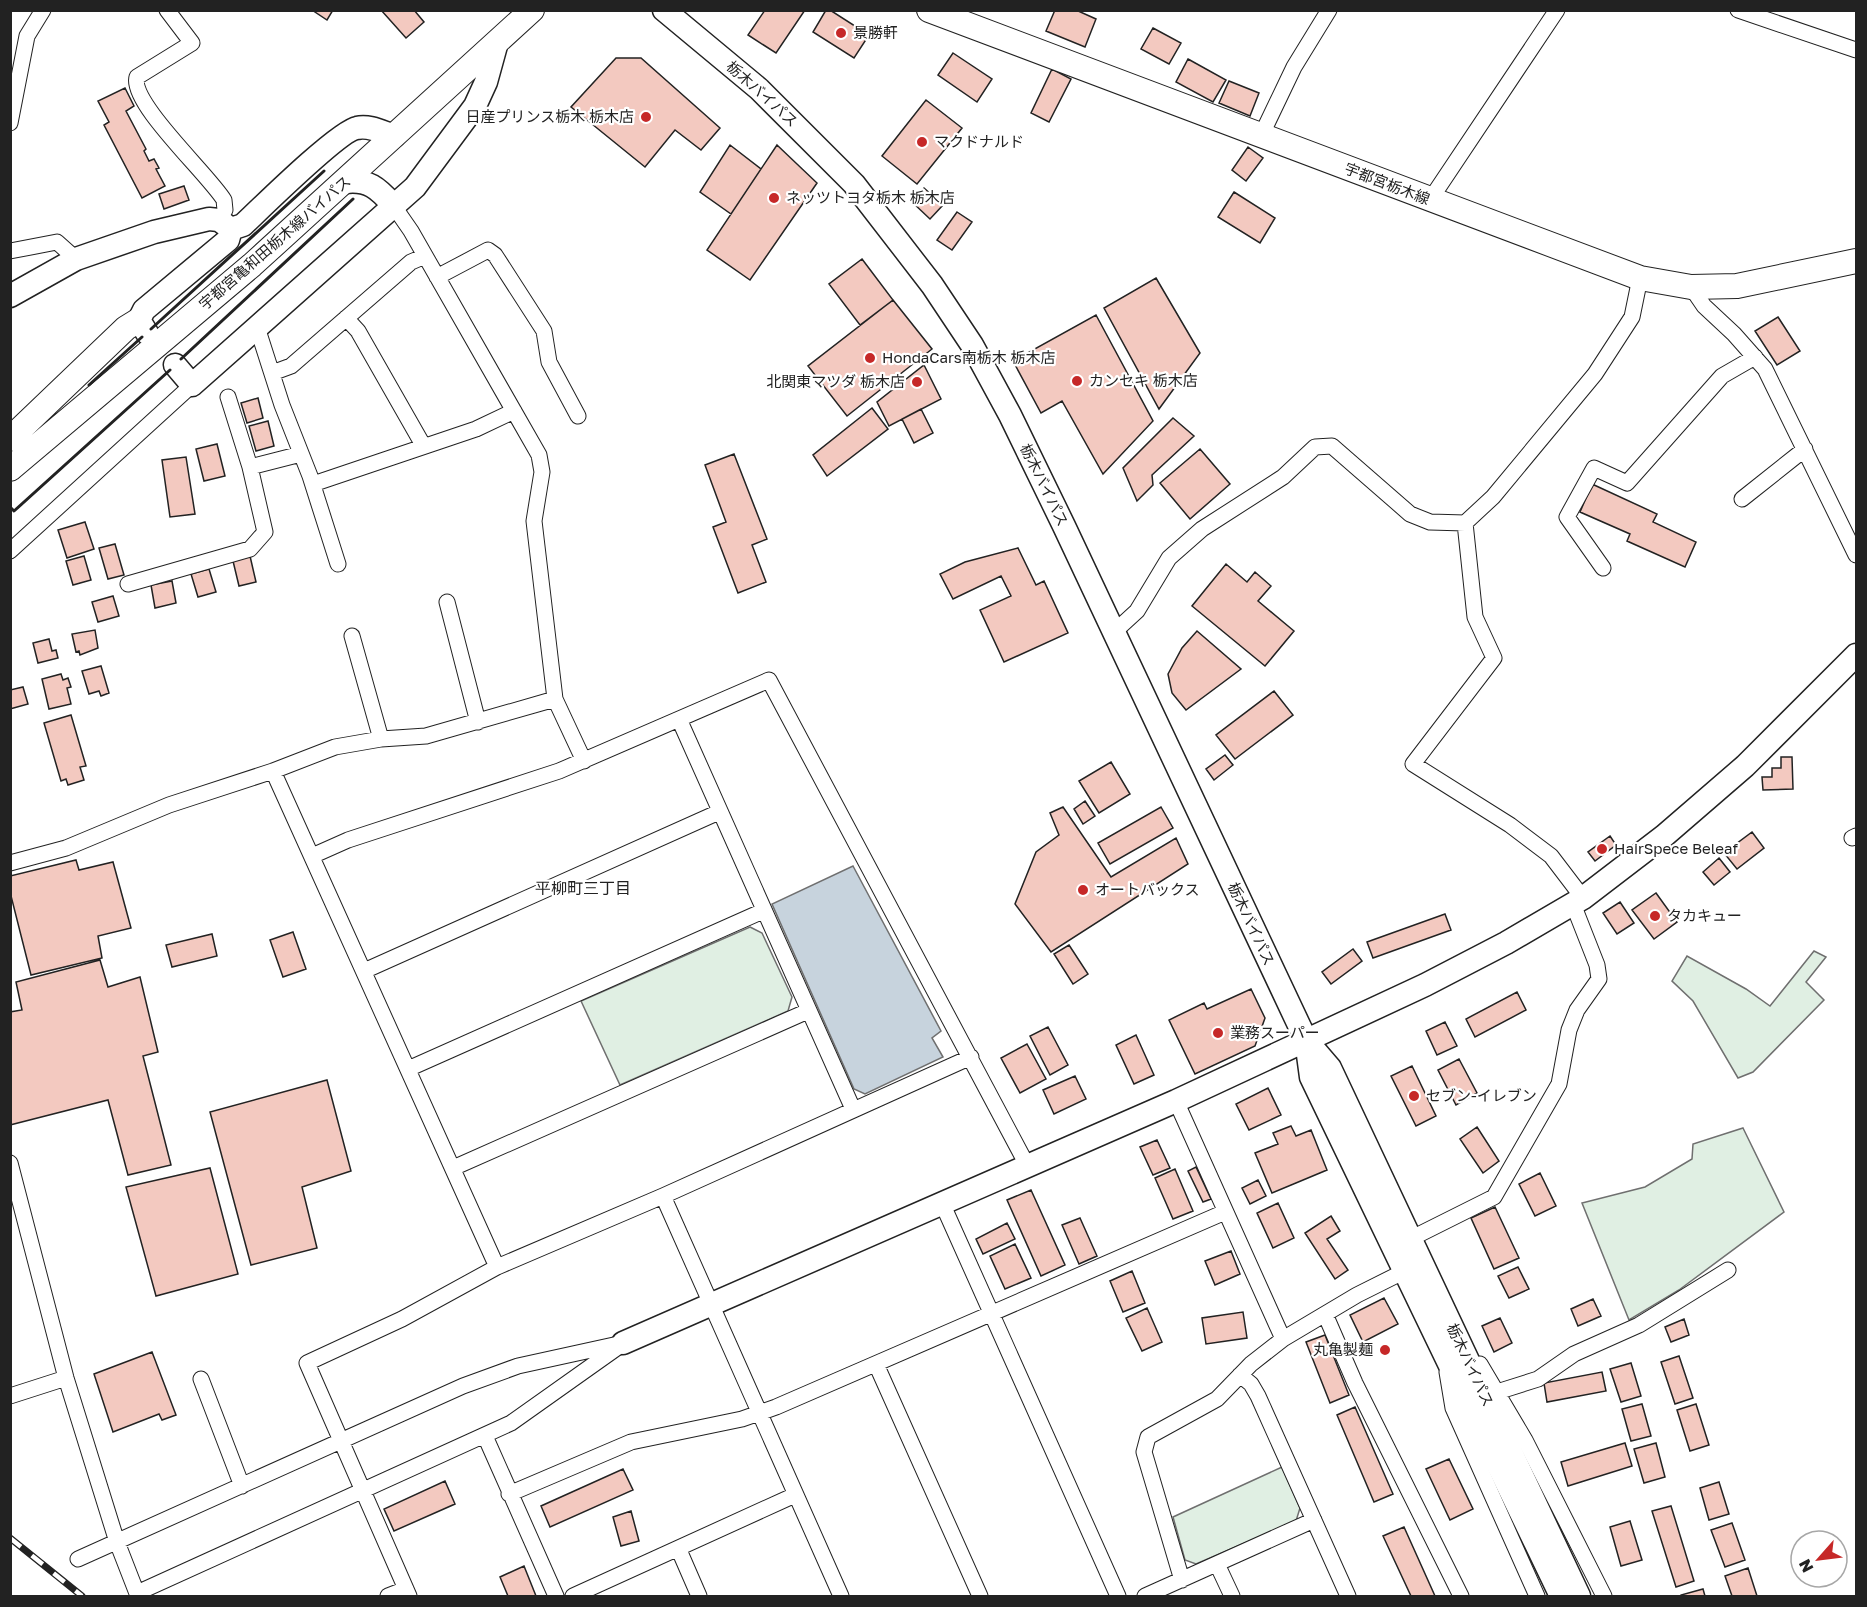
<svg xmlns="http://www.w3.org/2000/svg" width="1867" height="1607" font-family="'Golos Text','Noto Sans JP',sans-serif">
<rect width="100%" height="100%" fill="#fff"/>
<path fill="#e0efe3" stroke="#6f6f6f" stroke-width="1.5" d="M750,927L762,933L792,997L788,1011L620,1085L581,1001Z
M1814,951L1826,957L1806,982L1824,1000L1753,1072L1738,1078L1693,1001L1672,981L1687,956L1746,989L1770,1006Z
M1743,1128L1784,1212L1679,1290L1629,1320L1582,1203L1645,1187L1692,1159L1693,1144Z
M1282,1467L1300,1508L1296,1521L1196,1564L1185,1560L1173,1517Z"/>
<path fill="#c7d3dd" stroke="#6f6f6f" stroke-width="1.5" d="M853,866L941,1031L932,1038L943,1057L865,1094L854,1089L772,904Z"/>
<path fill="#f3c9c0" stroke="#222" stroke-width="1.5" d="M312,10H333L327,20Z
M381,10H414L424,22L406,38Z
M765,10H805L776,53L748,35Z
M826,10H830L869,35L854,58L813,32Z
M1055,10H1076L1096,19L1085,47L1046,31Z
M1153,28L1181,43L1169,64L1141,49Z
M953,53L992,79L977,102L938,75Z
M616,58H641L720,128L701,150L675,130L645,167L571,107Z
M1188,59L1226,80L1213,102L1176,82Z
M1052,69L1071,79L1049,122L1031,113Z
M1229,81L1259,93L1250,116L1219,103Z
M125,88L134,106L126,111L146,149L144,151L149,161L154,159L159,168L156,169L165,186L142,198L104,125L109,122L98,101Z
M926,100L962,128L917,184L882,156Z
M730,145L761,169L731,214L700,192Z
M777,145L817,183L750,280L707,250Z
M1248,147L1263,158L1246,181L1232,170Z
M184,186L189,200L164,209L159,194Z
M924,188L943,205L930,219L912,202Z
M1234,192L1275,218L1260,243L1218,217Z
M957,212L972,222L952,250L937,240Z
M862,259L893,300L860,325L829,284Z
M1156,278L1200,353L1159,409L1104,308Z
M893,300L932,349L847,416L808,366Z
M1096,315L1153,421L1103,474L1062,401L1041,413L1013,361Z
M1778,317L1800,351L1777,365L1755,331Z
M924,365L941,399L889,426L877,402Z
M258,398L263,418L247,423L241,403Z
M872,408L888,429L827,476L813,455Z
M921,409L933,433L914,443L902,419Z
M1173,418L1194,436L1152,475L1153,485L1137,501L1123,468Z
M268,421L274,446L256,451L249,426Z
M217,444L225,476L204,481L196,449Z
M1200,449L1230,484L1190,519L1160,483Z
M734,454L767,539L752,545L766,582L738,593L713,527L726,522L705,465Z
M186,457L195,514L170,517L162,460Z
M1592,484L1657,514L1653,522L1696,542L1685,567L1627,541L1630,534L1580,512Z
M85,522L94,549L67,558L58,530Z
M115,544L124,575L108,579L99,548Z
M1018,548L1036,585L1044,581L1068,633L1004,662L980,610L1011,596L1001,576L953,599L940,574L965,562Z
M84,556L91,580L73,585L66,561Z
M250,556L256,582L239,586L233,561Z
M1226,564L1247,582L1255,572L1271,586L1258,601L1294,631L1265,666L1192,606Z
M209,569L216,592L198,597L191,574Z
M172,581L176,603L155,608L151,585Z
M113,596L119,616L98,622L92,602Z
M95,630L98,648L80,655L79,651L76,652L72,634Z
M1197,631L1241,669L1186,710L1172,693L1168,674L1182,648Z
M49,639L52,651L56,650L58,658L38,663L33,643Z
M101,666L109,693L101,696L99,691L89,694L82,671Z
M61,674L63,680L68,678L71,687L67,688L71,704L49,709L42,679Z
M23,687L28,704L10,709V690Z
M1274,691L1293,715L1235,759L1216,735Z
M71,715L86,766L80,767L84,780L68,785L66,779L61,781L44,723Z
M1225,755L1233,765L1214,780L1206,769Z
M1781,757H1792L1793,789L1763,790L1762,777H1772V768H1781Z
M1111,762L1130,794L1099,813L1079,781Z
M1085,801L1095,816L1083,824L1074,809Z
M1063,807L1111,877L1176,838L1188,864L1051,952L1015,904L1036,852L1059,835L1050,813Z
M1161,807L1173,828L1110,864L1098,843Z
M1752,832L1764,848L1737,869L1724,853Z
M1610,836L1616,845L1595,861L1588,852Z
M1719,858L1730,872L1714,885L1703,872Z
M76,860L79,870L113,862L131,928L98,936L102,958L31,975L10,892V876Z
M1656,893L1677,922L1654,939L1632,910Z
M1620,902L1634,923L1617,934L1603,913Z
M1445,914L1451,930L1373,958L1367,942Z
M293,932L306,969L283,977L270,940Z
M212,934L217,956L172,967L166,945Z
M1069,945L1088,974L1073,984L1054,954Z
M1353,949L1362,961L1331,984L1322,972Z
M100,960L108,987L140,977L158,1052L143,1056L171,1165L128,1175L108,1100L10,1125V1012L22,1010L16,982Z
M1251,989L1265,1018L1255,1046L1195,1074L1169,1020L1204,1003L1207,1009Z
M1517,992L1526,1010L1475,1037L1466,1019Z
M1445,1022L1457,1046L1437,1055L1426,1031Z
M1048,1027L1068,1065L1050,1075L1030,1036Z
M1136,1035L1154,1075L1134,1084L1116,1045Z
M1027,1044L1046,1079L1020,1093L1001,1058Z
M1459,1059L1477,1093L1456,1105L1438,1070Z
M1412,1066L1436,1116L1416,1126L1391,1076Z
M1075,1076L1086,1099L1054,1114L1043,1090Z
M327,1080L351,1171L302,1187L317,1248L251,1265L210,1112Z
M1268,1088L1281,1115L1249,1130L1236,1104Z
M1291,1126L1296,1136L1311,1130L1327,1170L1272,1193L1255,1153L1278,1144L1273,1133Z
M1477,1127L1499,1161L1483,1173L1460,1139Z
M1157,1140L1170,1168L1153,1175L1140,1147Z
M1196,1167L1211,1199L1203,1202L1188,1171Z
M210,1168L238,1274L156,1296L126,1187Z
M1175,1169L1193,1211L1173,1219L1155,1178Z
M1540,1173L1556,1206L1535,1216L1519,1184Z
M1258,1180L1266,1196L1250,1204L1242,1188Z
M1031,1190L1065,1265L1041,1276L1007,1200Z
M1278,1203L1294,1238L1273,1248L1257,1213Z
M1495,1207L1519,1258L1494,1269L1471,1218Z
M1331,1216L1340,1231L1327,1239L1348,1270L1335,1279L1305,1233Z
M1080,1218L1097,1256L1079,1264L1062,1225Z
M1007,1223L1015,1239L983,1254L976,1239Z
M1015,1244L1031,1278L1005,1289L990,1256Z
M1231,1251L1240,1274L1215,1285L1205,1261Z
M1518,1267L1529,1289L1509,1298L1498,1276Z
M1132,1271L1145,1303L1123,1312L1110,1281Z
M1384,1298L1398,1324L1363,1342L1350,1315Z
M1593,1299L1601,1316L1578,1326L1571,1309Z
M1147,1308L1162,1342L1142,1351L1126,1318Z
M1243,1312L1247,1338L1206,1344L1202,1318Z
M1500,1318L1512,1343L1494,1352L1482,1326Z
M1684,1319L1689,1335L1671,1342L1665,1327Z
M1325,1335L1349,1395L1330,1403L1306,1342Z
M152,1352L176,1415L162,1420L159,1414L113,1432L94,1374Z
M1679,1356L1693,1398L1675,1404L1661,1362Z
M1631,1363L1641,1396L1621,1402L1610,1369Z
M1602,1372L1606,1391L1547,1402L1544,1383Z
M1642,1404L1651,1436L1631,1441L1622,1409Z
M1696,1404L1709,1445L1690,1451L1677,1410Z
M1355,1407L1393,1494L1374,1502L1337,1415Z
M1625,1443L1632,1466L1568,1486L1561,1462Z
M1656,1443L1665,1477L1644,1483L1634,1449Z
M1449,1459L1473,1509L1450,1520L1426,1469Z
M623,1469L633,1490L550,1527L541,1506Z
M445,1481L455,1504L394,1531L384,1509Z
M1719,1482L1729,1514L1709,1520L1700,1488Z
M1671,1506L1694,1581L1676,1587L1652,1511Z
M631,1511L639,1541L621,1546L613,1517Z
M1630,1521L1642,1560L1621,1566L1610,1527Z
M1732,1523L1745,1560L1725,1567L1711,1530Z
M1404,1527L1435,1596H1411L1383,1536Z
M524,1566L536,1596H508L500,1577Z
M1748,1568L1757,1596H1732L1725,1576Z
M1703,1589L1705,1596H1681V1595Z"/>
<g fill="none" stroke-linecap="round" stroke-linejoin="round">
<g stroke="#222" stroke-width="17">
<path id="street" d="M167,10L192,43L137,77C129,102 209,175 224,200L225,210L219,220
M1738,10L1856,50
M10,123L27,36L43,10
M1261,136L1294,67L1329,10
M1430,200L1557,10
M393,205L411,231L539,455L542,472L534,521L555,699L584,761
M10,251L57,242L76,259
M437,277L488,250L495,255L544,331L549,362L578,416
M1691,287L1704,306L1734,334L1765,369L1856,555
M346,318L358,331L423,445
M257,327L282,405L310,476L338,564
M272,373L291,366L411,262L425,256
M250,467L301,454
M313,484L476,429L514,411
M1742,499L1805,449
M1465,523L1475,617L1494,658L1413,764L1510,825L1551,856L1583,898
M10,551L192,385
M1603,568L1567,517L1594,468L1627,483L1722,376L1755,357
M128,584L250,549L265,532L250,467L228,397
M447,602L478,722
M1113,633L1137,611L1169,558L1202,529L1283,477L1315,447L1332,446L1410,514L1430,522L1465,523L1493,497L1595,374L1632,317L1640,278
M352,636L381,739
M679,719L853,1109
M1852,838L1856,836
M312,856L348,840L559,771L769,680L1027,1165
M10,863L66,848L169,805L273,771
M364,971L719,812
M408,1069L763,911
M1176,1101L1283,1339
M10,1163L66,1378L117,1542L138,1596
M453,1168L808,1011
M663,1196L841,1596
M942,1203L1118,1596
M1412,1238L1494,1197L1559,1084L1569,1030L1577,1010L1599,979L1597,965L1573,904
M497,1267L273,771L335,747L381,739L426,736L555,699
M1325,1314L1355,1383L1461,1596
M876,1364L980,1596
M1480,1364L1525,1440L1604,1596
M1447,1372L1453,1408L1537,1596
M1240,1375L1251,1384L1258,1396L1348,1596
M201,1379L242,1486
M1497,1392L1538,1379L1574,1354L1639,1325L1728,1270
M10,1396L66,1378
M485,1436L556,1596
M509,1494L631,1442L742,1419L776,1407L1225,1212
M679,1550L699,1596
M78,1559L463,1386L518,1366L623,1343
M1217,1564L1232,1596
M1182,1580L1144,1452L1148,1437L1217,1399L1251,1364L1283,1339L1357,1295L1405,1271
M137,1593L511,1423L621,1345
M388,1596L406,1589
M409,1596L307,1363L402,1319L497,1267L663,1196L971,1057
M573,1596L795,1495
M1145,1596L1314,1520"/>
</g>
<g stroke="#222" stroke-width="25">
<path id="secondary" d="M664,10L759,89L854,184L932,285L972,345L1010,415L1064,526L1306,1040L1330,1068L1579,1596
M345,182C368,179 378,188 393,205
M231,229L243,225C261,208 339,131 357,128C369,125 382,132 394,136
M10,296L76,259L154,232L209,219L219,220L231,229
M147,333L139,320L144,310L228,240L231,229
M175,365L192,385L415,187L475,106L486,82L497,42
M1306,1040L1311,1077L1561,1596
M623,1343L1176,1101L1425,985L1506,943L1583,898L1664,836L1745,766L1856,655"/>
</g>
<g stroke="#222" stroke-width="26">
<path id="primary" d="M929,10L1640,278L1691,287L1737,286L1856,261
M10,439L126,328L139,320
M10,469L252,265L532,10"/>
</g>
<use href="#street" stroke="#fff" stroke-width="15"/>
<use href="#secondary" stroke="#fff" stroke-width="22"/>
<use href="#primary" stroke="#fff" stroke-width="24"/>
<g stroke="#222" stroke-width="7">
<path id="rail" d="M10,1538L82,1596"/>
</g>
<use href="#rail" stroke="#fff" stroke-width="4.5" stroke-dasharray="14" stroke-linecap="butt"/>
<path stroke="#222" stroke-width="3" d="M151,329L324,171
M181,359L353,199
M89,385L142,337
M10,507L14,511L170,370"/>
</g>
<g fill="#c62828" stroke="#fff" stroke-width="2">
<circle cx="841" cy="33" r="6"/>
<circle cx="646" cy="117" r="6"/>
<circle cx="922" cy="142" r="6"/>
<circle cx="774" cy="198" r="6"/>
<circle cx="870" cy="358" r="6"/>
<circle cx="1077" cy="381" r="6"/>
<circle cx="917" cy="382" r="6"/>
<circle cx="1602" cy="849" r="6"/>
<circle cx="1083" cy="890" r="6"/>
<circle cx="1655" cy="916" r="6"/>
<circle cx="1218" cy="1033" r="6"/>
<circle cx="1414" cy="1096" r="6"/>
<circle cx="1385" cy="1350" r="6"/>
</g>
<g text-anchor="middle" stroke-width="4.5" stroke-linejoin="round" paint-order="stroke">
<g font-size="15" fill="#222" stroke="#fff" text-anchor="start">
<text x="853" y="38">景勝軒</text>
<text x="634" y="122" text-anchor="end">日産プリンス栃木 栃木店</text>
<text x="934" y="147">マクドナルド</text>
<text x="786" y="203">ネッツトヨタ栃木 栃木店</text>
<text x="882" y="363">HondaCars南栃木 栃木店</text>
<text x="1089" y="386">カンセキ 栃木店</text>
<text x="905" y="387" text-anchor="end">北関東マツダ 栃木店</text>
<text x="1614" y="854">HairSpece Beleaf</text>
<text x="1095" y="895">オートバックス</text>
<text x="1667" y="921">タカキュー</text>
<text x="1230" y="1038">業務スーパー</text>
<text x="1426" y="1101">セブン-イレブン</text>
<text x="1373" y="1355" text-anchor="end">丸亀製麺</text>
</g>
<g font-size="15" fill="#222" stroke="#fff">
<text transform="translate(762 94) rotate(42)" y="5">栃木バイパス</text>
<text transform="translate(1387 184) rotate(21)" y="5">宇都宮栃木線</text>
<text transform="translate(275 243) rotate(-41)" y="5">宇都宮亀和田栃木線バイパス</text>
<text transform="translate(1044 485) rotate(64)" y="5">栃木バイパス</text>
<text transform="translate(1251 924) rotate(65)" y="5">栃木バイパス</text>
<text transform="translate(1470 1365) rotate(65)" y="5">栃木バイパス</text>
</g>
<g font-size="16" fill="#222" stroke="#fff">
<text x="583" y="894">平柳町三丁目</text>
</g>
</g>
<rect width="1867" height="1607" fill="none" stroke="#222222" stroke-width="24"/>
<g transform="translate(1819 1559) rotate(242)"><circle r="28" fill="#ffffff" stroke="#a7a7a7" stroke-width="1.5"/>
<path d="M0-4.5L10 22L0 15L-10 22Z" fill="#c62828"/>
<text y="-9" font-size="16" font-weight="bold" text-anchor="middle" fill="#222222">N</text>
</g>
</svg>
